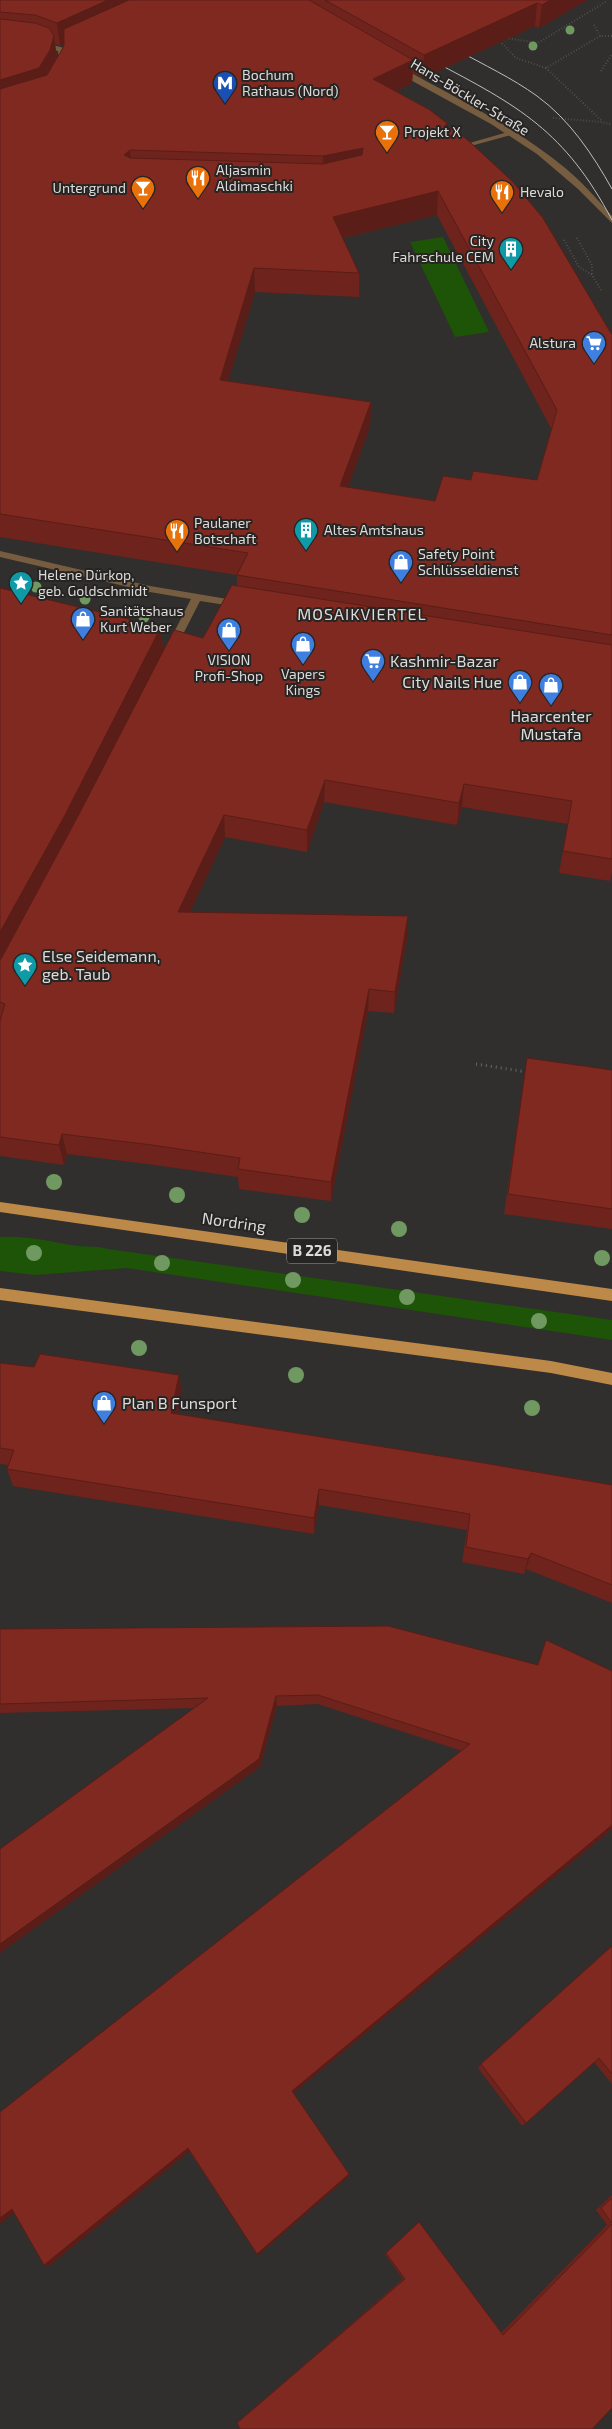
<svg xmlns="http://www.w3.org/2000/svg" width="612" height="2429" font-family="'Exo 2',sans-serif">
<rect width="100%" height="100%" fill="#312f2d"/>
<path fill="#1d5407" d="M443,237L489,332L455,337L410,242Z
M0,1237C26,1235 52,1242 78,1246C89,1247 98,1246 108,1249L612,1320V1340L127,1268L35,1275L0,1271Z"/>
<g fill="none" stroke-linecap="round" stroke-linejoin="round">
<path stroke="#686765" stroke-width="2" stroke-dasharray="0.5 2.5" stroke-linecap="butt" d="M594,25L600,36
M506,38L538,43L607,1
M498,39L516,58L546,68L600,36H612
M546,68L602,121
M601,71L612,54
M553,118L602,122L612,125
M577,238L592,265V274
M564,240L579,267L592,275L601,290"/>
<path stroke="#686765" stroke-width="3" stroke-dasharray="1 4" stroke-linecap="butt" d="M476,1064L527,1072"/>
<path fill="#775d40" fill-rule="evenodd" d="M37,41L64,48L67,61L63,68L56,66L59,61L58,51L37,45Z"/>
<path fill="#775d40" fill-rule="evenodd" d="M508,132L515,134L456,150L452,148Z"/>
<path fill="#775d40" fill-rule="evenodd" d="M396,68H402C457,98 515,127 564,167C582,182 597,199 612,216V223L578,189L537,154L491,124L396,72Z
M0,551L150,586L239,601L244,604L239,607L200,601L177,646L172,649L167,646L191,599L150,592L0,557Z"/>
<path fill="#bd8948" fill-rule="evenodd" d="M0,1202L612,1289V1301L0,1212Z
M0,1288L551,1361L612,1373V1385L551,1373L0,1300Z"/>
<path stroke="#c0bebd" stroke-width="1" d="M457,50C484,65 512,78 537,96C570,120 593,155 612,189
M433,61C519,106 565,131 612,220"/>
</g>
<g fill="#709962">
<circle cx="570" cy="30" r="4.5"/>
<circle cx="533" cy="46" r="4.5"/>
<circle cx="36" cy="587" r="5.5"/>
<circle cx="85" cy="599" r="5.5"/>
<circle cx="144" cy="617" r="5.5"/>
<circle cx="54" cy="1182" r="8"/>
<circle cx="177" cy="1195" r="8"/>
<circle cx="302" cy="1215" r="8"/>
<circle cx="399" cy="1229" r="8"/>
<circle cx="34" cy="1253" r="8"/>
<circle cx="602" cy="1258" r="8"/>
<circle cx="162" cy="1263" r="8"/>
<circle cx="293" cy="1280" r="8"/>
<circle cx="407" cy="1297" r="8"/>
<circle cx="539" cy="1321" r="8"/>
<circle cx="139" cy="1348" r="8"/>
<circle cx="296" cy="1375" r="8"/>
<circle cx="532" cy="1408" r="8"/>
</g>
<path fill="#6e231c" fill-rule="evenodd" d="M0,0H587L539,28L535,26L423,78L413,73L412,83L396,91L447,128L612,335V872L610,881L559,873L568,824L462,807L457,825L324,802L307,852L225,837L190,912L407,938L394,1013L368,1011L331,1201L239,1189L238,1177L155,1165L67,1154L64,1165L0,1156V588L161,627L163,651L127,721L203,638L237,585V575L0,537ZM55,44L60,46L64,44V46L57,58ZM437,215L552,430L537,480H471L435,501L348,487L370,426L371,402L228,381L255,292L359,297V273L343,238Z
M527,1058L612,1070V1229L504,1214Z
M0,1363L34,1367L179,1375L182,1394L177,1414L612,1485V1603L526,1569L524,1574L462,1562L467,1530L319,1505L314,1534L13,1486L7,1469L8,1465L0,1464Z
M0,1629L538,1665L612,1671V1829L293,2093L349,2174L348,2177L258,2255L189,2151L49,2266L44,2265L462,1751L318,1704L277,1706L260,1767L195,1708L0,1713Z
M612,1946V2084L594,2062L522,2126L478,2068L481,2064Z
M612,2195V2408L237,2423L403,2279L385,2254L419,2222L501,2333L607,2225L596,2210Z"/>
<path fill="#5a1d17" d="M108,0H133L134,12L60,46L57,23Z
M550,0H587L539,28L542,5Z
M537,3L535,26L423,78L424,55Z
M54,36L57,59L53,73L0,105V80Z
M413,60L412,83L372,102L373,79Z
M363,148L362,172L323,180V156Z
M130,150L132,174L124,155Z
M438,191L437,215L333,240V217Z
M254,268L255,292L221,404L220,380Z
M371,402L370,426L340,510V486Z
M161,627L163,651L67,839L0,962V932Z
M325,780L324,802L307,852V830Z
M464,784L462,807L457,825L459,803Z
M224,815L225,837L180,934L178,912Z
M408,916L407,938L394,1013L395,992Z
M369,989L368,1011L331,1201V1182Z
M62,1134L67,1154L64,1165L59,1145Z
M179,1375L182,1394L173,1431L171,1413Z
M319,1489V1505L314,1534V1518Z
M531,1553L526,1569L524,1574L528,1559Z
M276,1696L277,1706L260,1767L0,1953V1944Z
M612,1825V1829L292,2094V2091Z
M188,2148L190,2151L49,2266L44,2265Z
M349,2174L348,2177L258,2255L257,2254Z
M12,2209L17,2211L0,2224V2218Z"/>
<path fill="#802921" stroke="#5a1d17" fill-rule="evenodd" d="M0,0H108L57,23L35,15L0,12Z
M129,0H309L413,60L373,79L430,110L448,124L445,125L446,128L454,129L471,143L513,182L543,218L612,335V635L237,575L248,553L0,514V89L47,75L64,46V29ZM363,148L362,155L323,164L130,158L124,155L130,150L323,156ZM438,191L557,410L537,480L473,471L471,480L443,476L435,501L340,486L371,402L220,380L254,268L359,273L333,217Z
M325,0H550L542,5L537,3L424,55Z
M0,19L35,23L49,28L54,36L50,50L39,68L0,80Z
M232,585L612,645V859L563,851L572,801L464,784L459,803L325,780L307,830L224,815L178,912L408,916L395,992L369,989L331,1182L238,1169L240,1158L152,1145L62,1134L59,1145L0,1137V1021L5,1004L0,1002V960L1,959L77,818L174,630L203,638Z
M0,588L161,627L64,817L0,932Z
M527,1058L612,1070V1209L508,1194Z
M40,1354L179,1375L171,1413L478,1462L612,1485V1585L531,1553L528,1559L466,1547L470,1514L319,1489L314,1518L7,1469L14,1450L0,1448V1363L34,1367Z
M388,1626L538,1665L546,1640L612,1671V1825L292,2091L349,2174L257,2254L188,2148L44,2265L12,2209L0,2218V2112L470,1744L318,1695L276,1696L259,1759L0,1944V1849L208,1698L0,1704V1629Z
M612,1946V2074L599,2058L526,2123L481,2064Z
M612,2198V2223L601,2208Z
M419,2222L503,2335L612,2224V2408L592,2429H240L237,2423L405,2279L386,2253Z"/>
<defs>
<g id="metro-pin" transform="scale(1.25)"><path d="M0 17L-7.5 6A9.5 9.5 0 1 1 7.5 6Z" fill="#1a4fb4" stroke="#272523"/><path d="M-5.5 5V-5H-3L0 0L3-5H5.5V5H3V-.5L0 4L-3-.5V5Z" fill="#fff"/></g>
<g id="bar-pin" transform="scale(1.25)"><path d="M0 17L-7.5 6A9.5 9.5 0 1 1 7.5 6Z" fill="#e8710a" stroke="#272523"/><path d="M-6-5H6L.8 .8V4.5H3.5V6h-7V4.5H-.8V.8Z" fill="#fff"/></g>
<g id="restaurant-pin" transform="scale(1.25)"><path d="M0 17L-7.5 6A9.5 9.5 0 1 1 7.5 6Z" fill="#e8710a" stroke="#272523"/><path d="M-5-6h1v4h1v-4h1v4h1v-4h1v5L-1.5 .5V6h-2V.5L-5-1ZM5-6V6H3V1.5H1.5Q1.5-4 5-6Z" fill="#fff"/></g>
<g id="building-pin" transform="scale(1.25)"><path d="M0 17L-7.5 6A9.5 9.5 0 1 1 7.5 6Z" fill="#0f9aa8" stroke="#272523"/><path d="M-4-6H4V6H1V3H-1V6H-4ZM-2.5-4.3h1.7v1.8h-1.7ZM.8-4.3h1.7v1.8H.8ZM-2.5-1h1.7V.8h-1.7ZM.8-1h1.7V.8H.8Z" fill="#fff"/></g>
<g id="supermarket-pin" transform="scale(1.25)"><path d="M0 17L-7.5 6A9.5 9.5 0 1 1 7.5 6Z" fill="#3f7fe0" stroke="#272523"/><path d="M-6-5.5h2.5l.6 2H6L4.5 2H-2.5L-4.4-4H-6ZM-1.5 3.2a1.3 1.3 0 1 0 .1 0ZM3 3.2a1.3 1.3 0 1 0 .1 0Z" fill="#fff"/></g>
<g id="shop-pin" transform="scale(1.25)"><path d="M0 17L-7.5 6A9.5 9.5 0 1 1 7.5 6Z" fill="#3f7fe0" stroke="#272523"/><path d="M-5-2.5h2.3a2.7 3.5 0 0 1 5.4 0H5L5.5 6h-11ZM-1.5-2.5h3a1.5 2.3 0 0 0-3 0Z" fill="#fff"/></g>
<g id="sight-pin" transform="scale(1.25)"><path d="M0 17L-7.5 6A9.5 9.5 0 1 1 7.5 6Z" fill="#0f9aa8" stroke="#272523"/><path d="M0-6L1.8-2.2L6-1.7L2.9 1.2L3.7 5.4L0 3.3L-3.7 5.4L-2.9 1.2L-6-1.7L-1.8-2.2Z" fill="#fff"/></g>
</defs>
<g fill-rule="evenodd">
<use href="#metro-pin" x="225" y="83"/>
<use href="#bar-pin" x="387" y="132"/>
<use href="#restaurant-pin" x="198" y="178"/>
<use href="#bar-pin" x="143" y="188"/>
<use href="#restaurant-pin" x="502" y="192"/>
<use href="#building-pin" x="511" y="249"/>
<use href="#supermarket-pin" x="594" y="343"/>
<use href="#building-pin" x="306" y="530"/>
<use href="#restaurant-pin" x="177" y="531"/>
<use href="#shop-pin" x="401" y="562"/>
<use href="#sight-pin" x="21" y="583"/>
<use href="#shop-pin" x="83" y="619"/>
<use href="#shop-pin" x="229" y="630"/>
<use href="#shop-pin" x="303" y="644"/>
<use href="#supermarket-pin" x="373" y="661"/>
<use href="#shop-pin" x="520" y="682"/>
<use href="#shop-pin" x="551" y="685"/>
<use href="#sight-pin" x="25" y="965"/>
<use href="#shop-pin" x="104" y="1403"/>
</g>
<g text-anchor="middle" stroke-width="4" stroke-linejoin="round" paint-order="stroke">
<g font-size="14" fill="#dddcdb" stroke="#272523" text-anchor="start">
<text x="242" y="80">Bochum<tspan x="242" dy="16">Rathaus (Nord)</tspan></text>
<text x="404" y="137">Projekt X</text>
<text x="216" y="175">Aljasmin<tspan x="216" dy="16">Aldimaschki</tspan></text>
<text x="126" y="193" text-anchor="end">Untergrund</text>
<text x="520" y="197">Hevalo</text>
<text x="494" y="246" text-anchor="end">City<tspan x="494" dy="16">Fahrschule CEM</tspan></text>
<text x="576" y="348" text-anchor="end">Alstura</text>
<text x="194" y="528">Paulaner<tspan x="194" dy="16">Botschaft</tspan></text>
<text x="324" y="535">Altes Amtshaus</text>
<text x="418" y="559">Safety Point<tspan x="418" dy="16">Schlüsseldienst</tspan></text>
<text x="38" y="580">Helene Dürkop,<tspan x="38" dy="16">geb. Goldschmidt</tspan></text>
<text x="100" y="616">Sanitätshaus<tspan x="100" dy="16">Kurt Weber</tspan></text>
<text x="229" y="665" text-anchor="middle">VISION<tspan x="229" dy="16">Profi-Shop</tspan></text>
<text x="303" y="679" text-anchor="middle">Vapers<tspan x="303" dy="16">Kings</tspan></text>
</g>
<g font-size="14" fill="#dddcdb" stroke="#272523">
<text transform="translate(470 97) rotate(31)" y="5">Hans-Böckler-Straße</text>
</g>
<rect fill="#272523" stroke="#a6a5a4" stroke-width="1" x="287" y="1238.5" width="50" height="25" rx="4"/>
<g font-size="15" font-weight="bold" fill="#dddcdb">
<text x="312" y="1256">B 226</text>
</g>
<g font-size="16" letter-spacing="1" fill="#dddcdb" stroke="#272523">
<text x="362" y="620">MOSAIKVIERTEL</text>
</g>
<g font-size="16" fill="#dddcdb" stroke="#272523" text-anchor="start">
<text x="390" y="667">Kashmir-Bazar</text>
<text x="502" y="688" text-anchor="end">City Nails Hue</text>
<text x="551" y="722" text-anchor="middle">Haarcenter<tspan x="551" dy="18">Mustafa</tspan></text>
<text x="42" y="962">Else Seidemann,<tspan x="42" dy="18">geb. Taub</tspan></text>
<text x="122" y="1409">Plan B Funsport</text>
</g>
<g font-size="16" fill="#dddcdb" stroke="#272523">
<text transform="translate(234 1222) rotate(8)" y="6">Nordring</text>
</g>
</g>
</svg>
